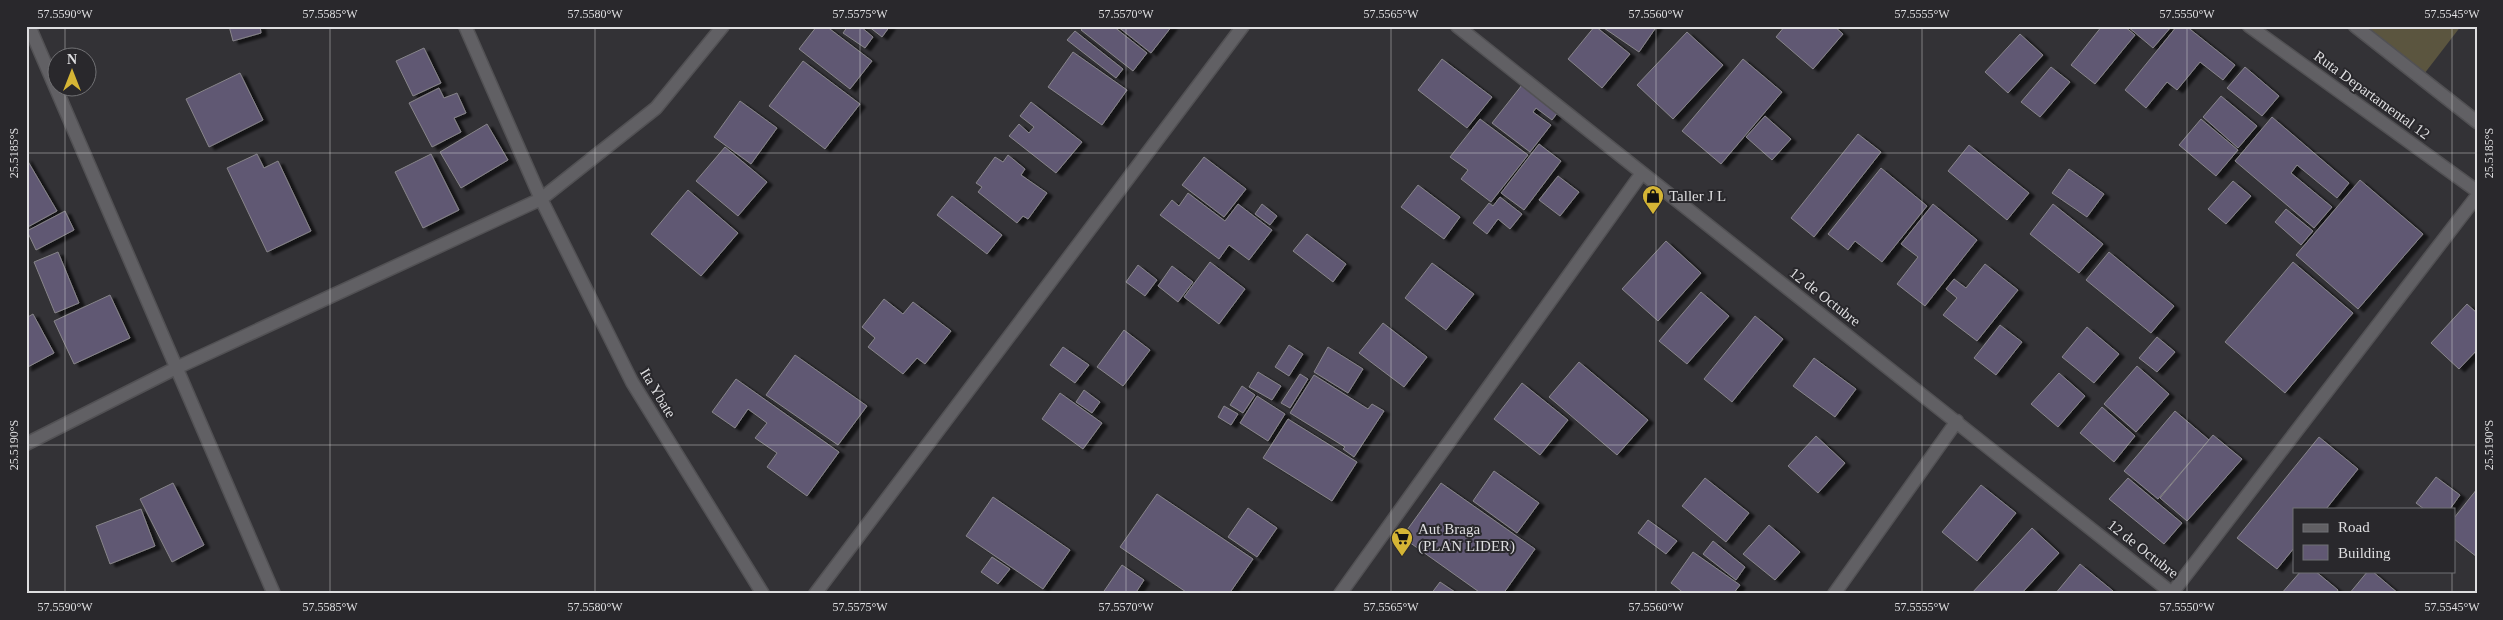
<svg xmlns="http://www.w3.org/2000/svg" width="2503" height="620" font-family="'Times New Roman',serif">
<defs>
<filter id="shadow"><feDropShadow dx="5.5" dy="3" stdDeviation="1" flood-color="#0009"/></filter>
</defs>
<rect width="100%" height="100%" fill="#333236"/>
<path fill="#5b553f" d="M2355,26H2461L2421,78Z"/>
<path fill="#615873" stroke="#87858a" filter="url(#shadow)" d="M229,26H260L261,33L233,41Z
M817,26H826L872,61L850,89L799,49Z
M848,26H860L873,37L865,48L843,33Z
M868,26H890L882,37Z
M1084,26H1113L1147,53L1133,71L1081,30Z
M1117,26H1172L1151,53Z
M1595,26L1630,54L1602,88L1568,59Z
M1605,26H1657L1639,52L1604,28Z
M1785,26H1834L1843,34L1813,69L1776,37Z
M2102,26H2124L2135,35L2095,84L2071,65Z
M2127,26H2170L2171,27L2153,48Z
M2177,26H2186L2235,65L2223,80L2200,62L2177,90L2167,82L2146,108L2125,90Z
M1075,31L1123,69L1116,78L1067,40Z
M1687,32L1723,65L1673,119L1637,85Z
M2020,34L2043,55L2008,93L1985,72Z
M424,48L441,83L413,96L396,61Z
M1073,52L1127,90L1102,125L1048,87Z
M1442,59L1492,97L1467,128L1418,90Z
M1743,59L1782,92L1721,164L1682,131Z
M803,61L860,104L825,149L769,106Z
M2051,67L2070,82L2040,117L2021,102Z
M2245,67L2279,96L2262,116L2227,88Z
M240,73L263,120L209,147L186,99Z
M1522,85L1558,112L1552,120L1536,108L1533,112L1551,125L1530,152L1492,123Z
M439,88L444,98L457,93L466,113L454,118L461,132L432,147L409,103Z
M2221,96L2257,126L2238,148L2203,117Z
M740,101L777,128L751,164L714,137Z
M1031,102L1082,142L1056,173L1009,136L1019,124L1029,133L1034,127L1020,116Z
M1765,116L1791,139L1772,160L1746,137Z
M2272,117L2349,183L2337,198L2297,165L2291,173L2332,207L2314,228L2235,161Z
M1480,119L1528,155L1491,202L1461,179L1468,170L1450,157Z
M2201,119L2238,150L2216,176L2179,145Z
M487,124L508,160L461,188L440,152Z
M1858,134L1881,152L1814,237L1791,218Z
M1539,144L1561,161L1524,210L1501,193Z
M1969,145L2029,193L2007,220L1948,171Z
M725,147L767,182L738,216L696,181Z
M257,154L264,168L278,161L311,231L267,252L227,168Z
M431,154L459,210L423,228L395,172Z
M1008,155L1025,169L1021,175L1047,193L1028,219L1023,216L1017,223L978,192L982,187L976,183L995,157L1003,162Z
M1204,157L1246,189L1224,217L1182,185Z
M26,158L57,211L26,228Z
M1881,168L1927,206L1882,262L1855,241L1848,250L1828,234Z
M2069,169L2104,194L2087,217L2052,193Z
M1558,176L1579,192L1560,216L1539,200Z
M2360,180L2423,234L2358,309L2296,255Z
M2233,181L2251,196L2226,224L2208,209Z
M1418,185L1460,217L1444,239L1401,207Z
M688,190L738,233L701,276L651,234Z
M1188,193L1225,221L1238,204L1272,230L1249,260L1229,245L1219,259L1160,215L1172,200L1179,206Z
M952,196L1002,235L987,254L937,215Z
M1500,197L1522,214L1510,229L1498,219L1487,234L1473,223L1489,203L1493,206Z
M1262,204L1277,216L1270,225L1255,214Z
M1933,204L1977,240L1925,306L1897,284L1918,257L1901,244Z
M2053,204L2103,244L2079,273L2030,234Z
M2286,209L2313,231L2301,245L2275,222Z
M65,211L74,230L36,250L27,231Z
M1307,234L1346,264L1333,282L1293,251Z
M1666,241L1701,273L1658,321L1622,289Z
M58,252L79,303L55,313L34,262Z
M2109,252L2174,306L2151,333L2086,280Z
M1210,262L1245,289L1219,324L1184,297Z
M2293,262L2353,313L2285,393L2225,342Z
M1432,263L1474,294L1446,330L1405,298Z
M1985,264L2018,290L1977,341L1943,315L1957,298L1946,289L1954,279L1966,288Z
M1138,265L1157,280L1145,296L1126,282Z
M1172,266L1193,282L1178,302L1158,286Z
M1701,292L1729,316L1687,364L1659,341Z
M110,295L130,338L74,364L54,321Z
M884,299L903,314L913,302L951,331L925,364L917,358L903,374L868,347L875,338L862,327Z
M2467,304L2477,313V350L2459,369L2431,343Z
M33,314L54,353L26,368V318Z
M1755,316L1783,339L1732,402L1704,379Z
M1383,323L1427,357L1404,387L1359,353Z
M2000,325L2022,342L1996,375L1974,358Z
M2087,327L2119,354L2094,383L2062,357Z
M1124,330L1150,350L1123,386L1097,367Z
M2157,337L2175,352L2157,372L2139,358Z
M1289,345L1303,354L1289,376L1275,367Z
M1063,347L1089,365L1075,383L1050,365Z
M1328,347L1363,369L1348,393L1314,372Z
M795,355L867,406L838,445L766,395Z
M1814,358L1856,389L1835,417L1793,386Z
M1579,362L1648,420L1617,455L1549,397Z
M2137,366L2169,394L2136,432L2104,404Z
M1258,372L1281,386L1272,400L1249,387Z
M2059,373L2085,396L2058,427L2031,404Z
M1300,374L1308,379L1290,408L1281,403Z
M1314,375L1368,409L1372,404L1384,411L1354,457L1343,449L1345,447L1290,413Z
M736,379L839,452L807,496L767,467L777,453L755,438L767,423L748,409L735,428L712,412Z
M1522,383L1568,420L1540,455L1494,419Z
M1242,386L1255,395L1243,413L1230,405Z
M1084,390L1100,402L1092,413L1076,402Z
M1060,393L1102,423L1083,449L1042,419Z
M1257,396L1285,414L1268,441L1240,423Z
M1224,406L1238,414L1231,425L1218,417Z
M2102,407L2135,436L2114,462L2080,433Z
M2175,411L2209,440L2158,499L2124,471Z
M1288,419L1357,462L1332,501L1263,458Z
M2213,435L2242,459L2187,521L2160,498Z
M1816,436L1845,463L1818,493L1788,466Z
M2319,437L2358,469L2326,509H2294V548L2277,569L2237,538Z
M1494,471L1539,503L1517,533L1473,501Z
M2436,477L2460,495L2450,509H2424L2416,503Z
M1705,478L1749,513L1726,542L1682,506Z
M2128,478L2182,523L2164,544L2109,499Z
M173,483L204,545L172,562L140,499Z
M1441,483L1535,549L1503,594H1482L1402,537Z
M1981,485L2016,513L1977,561L1942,532Z
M2477,489V557L2454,539V518Z
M1157,494L1253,559L1229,594H1189L1120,547Z
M993,497L1070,550L1043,589L966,536Z
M1248,508L1277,528L1257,557L1228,537Z
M141,509L155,546L110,564L96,526Z
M1648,520L1677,541L1666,554L1638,533Z
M1769,525L1800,552L1775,580L1743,554Z
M2032,528L2059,553L2021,594H1971Z
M1713,541L1745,567L1736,580L1703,554Z
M1693,552L1740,585L1733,594H1685L1671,583Z
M992,557L1010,569L998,584L981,572Z
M2080,564L2113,591L2110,594H2055Z
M1122,565L1144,580L1135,594H1102Z
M2301,571H2315L2338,590L2335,594H2281Z
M2368,571H2372L2399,594H2349Z
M1440,582L1458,594H1431Z"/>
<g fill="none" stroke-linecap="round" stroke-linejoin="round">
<g stroke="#525154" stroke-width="15">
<path id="street" d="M29,26L274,594
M465,26L541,199L632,382L763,594
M1457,26L2173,594
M26,444L176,368L541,199L656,108L723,26
M2172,593L2477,196
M815,594L1243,26
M1340,594L1642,173
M1834,594L1957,421"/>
</g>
<g stroke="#525154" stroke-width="15">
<path id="secondary" d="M2249,26L2477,191
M2355,26L2477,122"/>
</g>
<use href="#street" stroke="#616064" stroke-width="12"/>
<use href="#secondary" stroke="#616064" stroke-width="12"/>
</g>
<path fill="none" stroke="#dedee0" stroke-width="1" stroke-opacity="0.45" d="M65,26V58M330,26V594M595,26V594M860,26V594M1126,26V594M1391,26V594M1656,26V594M1922,26V594M2187,26V594M2452,26V509M65,88V594M26,153H2477M26,445H2477M2452,571V594"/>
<defs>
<g id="shop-pin" transform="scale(1.125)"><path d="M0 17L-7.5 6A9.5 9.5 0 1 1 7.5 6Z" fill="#d5b535" stroke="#29282c"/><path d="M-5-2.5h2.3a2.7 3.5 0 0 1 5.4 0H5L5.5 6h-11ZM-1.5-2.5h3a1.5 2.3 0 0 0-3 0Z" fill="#111"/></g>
<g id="supermarket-pin" transform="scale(1.125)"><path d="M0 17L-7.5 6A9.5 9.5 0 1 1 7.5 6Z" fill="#d5b535" stroke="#29282c"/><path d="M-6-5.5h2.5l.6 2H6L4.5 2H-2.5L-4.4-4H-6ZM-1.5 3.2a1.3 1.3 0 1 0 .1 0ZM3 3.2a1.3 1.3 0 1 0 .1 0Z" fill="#111"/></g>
</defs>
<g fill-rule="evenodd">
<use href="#shop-pin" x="1653" y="196"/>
<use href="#supermarket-pin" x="1402" y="538"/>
</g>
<g text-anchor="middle" stroke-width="4" stroke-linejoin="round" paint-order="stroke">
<g font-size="15" fill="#dedee0" stroke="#29282c">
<text transform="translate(2372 95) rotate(36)" y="5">Ruta Departamental 12</text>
<text transform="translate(1825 297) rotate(38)" y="5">12 de Octubre</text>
<text transform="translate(658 393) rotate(59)" y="5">Ita Ybate</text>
<text transform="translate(2143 549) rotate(38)" y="5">12 de Octubre</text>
</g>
<g font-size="15" fill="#dedee0" stroke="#29282c" text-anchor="start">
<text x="1669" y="201">Taller J L</text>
<text x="1418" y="534">Aut Braga<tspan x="1418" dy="17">(PLAN LIDER)</tspan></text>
</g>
</g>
<rect width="2503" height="620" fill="none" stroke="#29282c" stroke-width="55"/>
<rect x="2293" y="508" width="162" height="65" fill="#29282c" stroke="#717174"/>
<rect x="2303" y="524" width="25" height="8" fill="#616064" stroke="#717174"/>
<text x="2338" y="532" font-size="15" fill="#dedee0">Road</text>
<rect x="2303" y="545" width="25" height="15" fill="#615873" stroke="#717174"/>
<text x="2338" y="558" font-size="15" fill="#dedee0">Building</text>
<g transform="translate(72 72)"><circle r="24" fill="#29282c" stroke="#717174"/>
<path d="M0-4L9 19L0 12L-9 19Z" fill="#d5b535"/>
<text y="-8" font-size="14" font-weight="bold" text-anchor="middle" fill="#dedee0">N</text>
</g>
<rect x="28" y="28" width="2448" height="564" fill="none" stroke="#dedee0" stroke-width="2"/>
<g font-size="12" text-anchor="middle" fill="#dedee0">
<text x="65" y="18">57.5590°W</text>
<text x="330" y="18">57.5585°W</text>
<text x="595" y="18">57.5580°W</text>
<text x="860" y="18">57.5575°W</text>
<text x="1126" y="18">57.5570°W</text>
<text x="1391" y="18">57.5565°W</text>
<text x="1656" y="18">57.5560°W</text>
<text x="1922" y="18">57.5555°W</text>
<text x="2187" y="18">57.5550°W</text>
<text x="2452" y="18">57.5545°W</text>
<text transform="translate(14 153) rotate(-90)" y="4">25.5185°S</text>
<text transform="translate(2489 153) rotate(-90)" y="4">25.5185°S</text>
<text transform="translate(14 445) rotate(-90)" y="4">25.5190°S</text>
<text transform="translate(2489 445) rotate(-90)" y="4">25.5190°S</text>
<text x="65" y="611">57.5590°W</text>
<text x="330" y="611">57.5585°W</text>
<text x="595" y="611">57.5580°W</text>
<text x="860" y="611">57.5575°W</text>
<text x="1126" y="611">57.5570°W</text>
<text x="1391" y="611">57.5565°W</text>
<text x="1656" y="611">57.5560°W</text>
<text x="1922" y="611">57.5555°W</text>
<text x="2187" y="611">57.5550°W</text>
<text x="2452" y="611">57.5545°W</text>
</g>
</svg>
